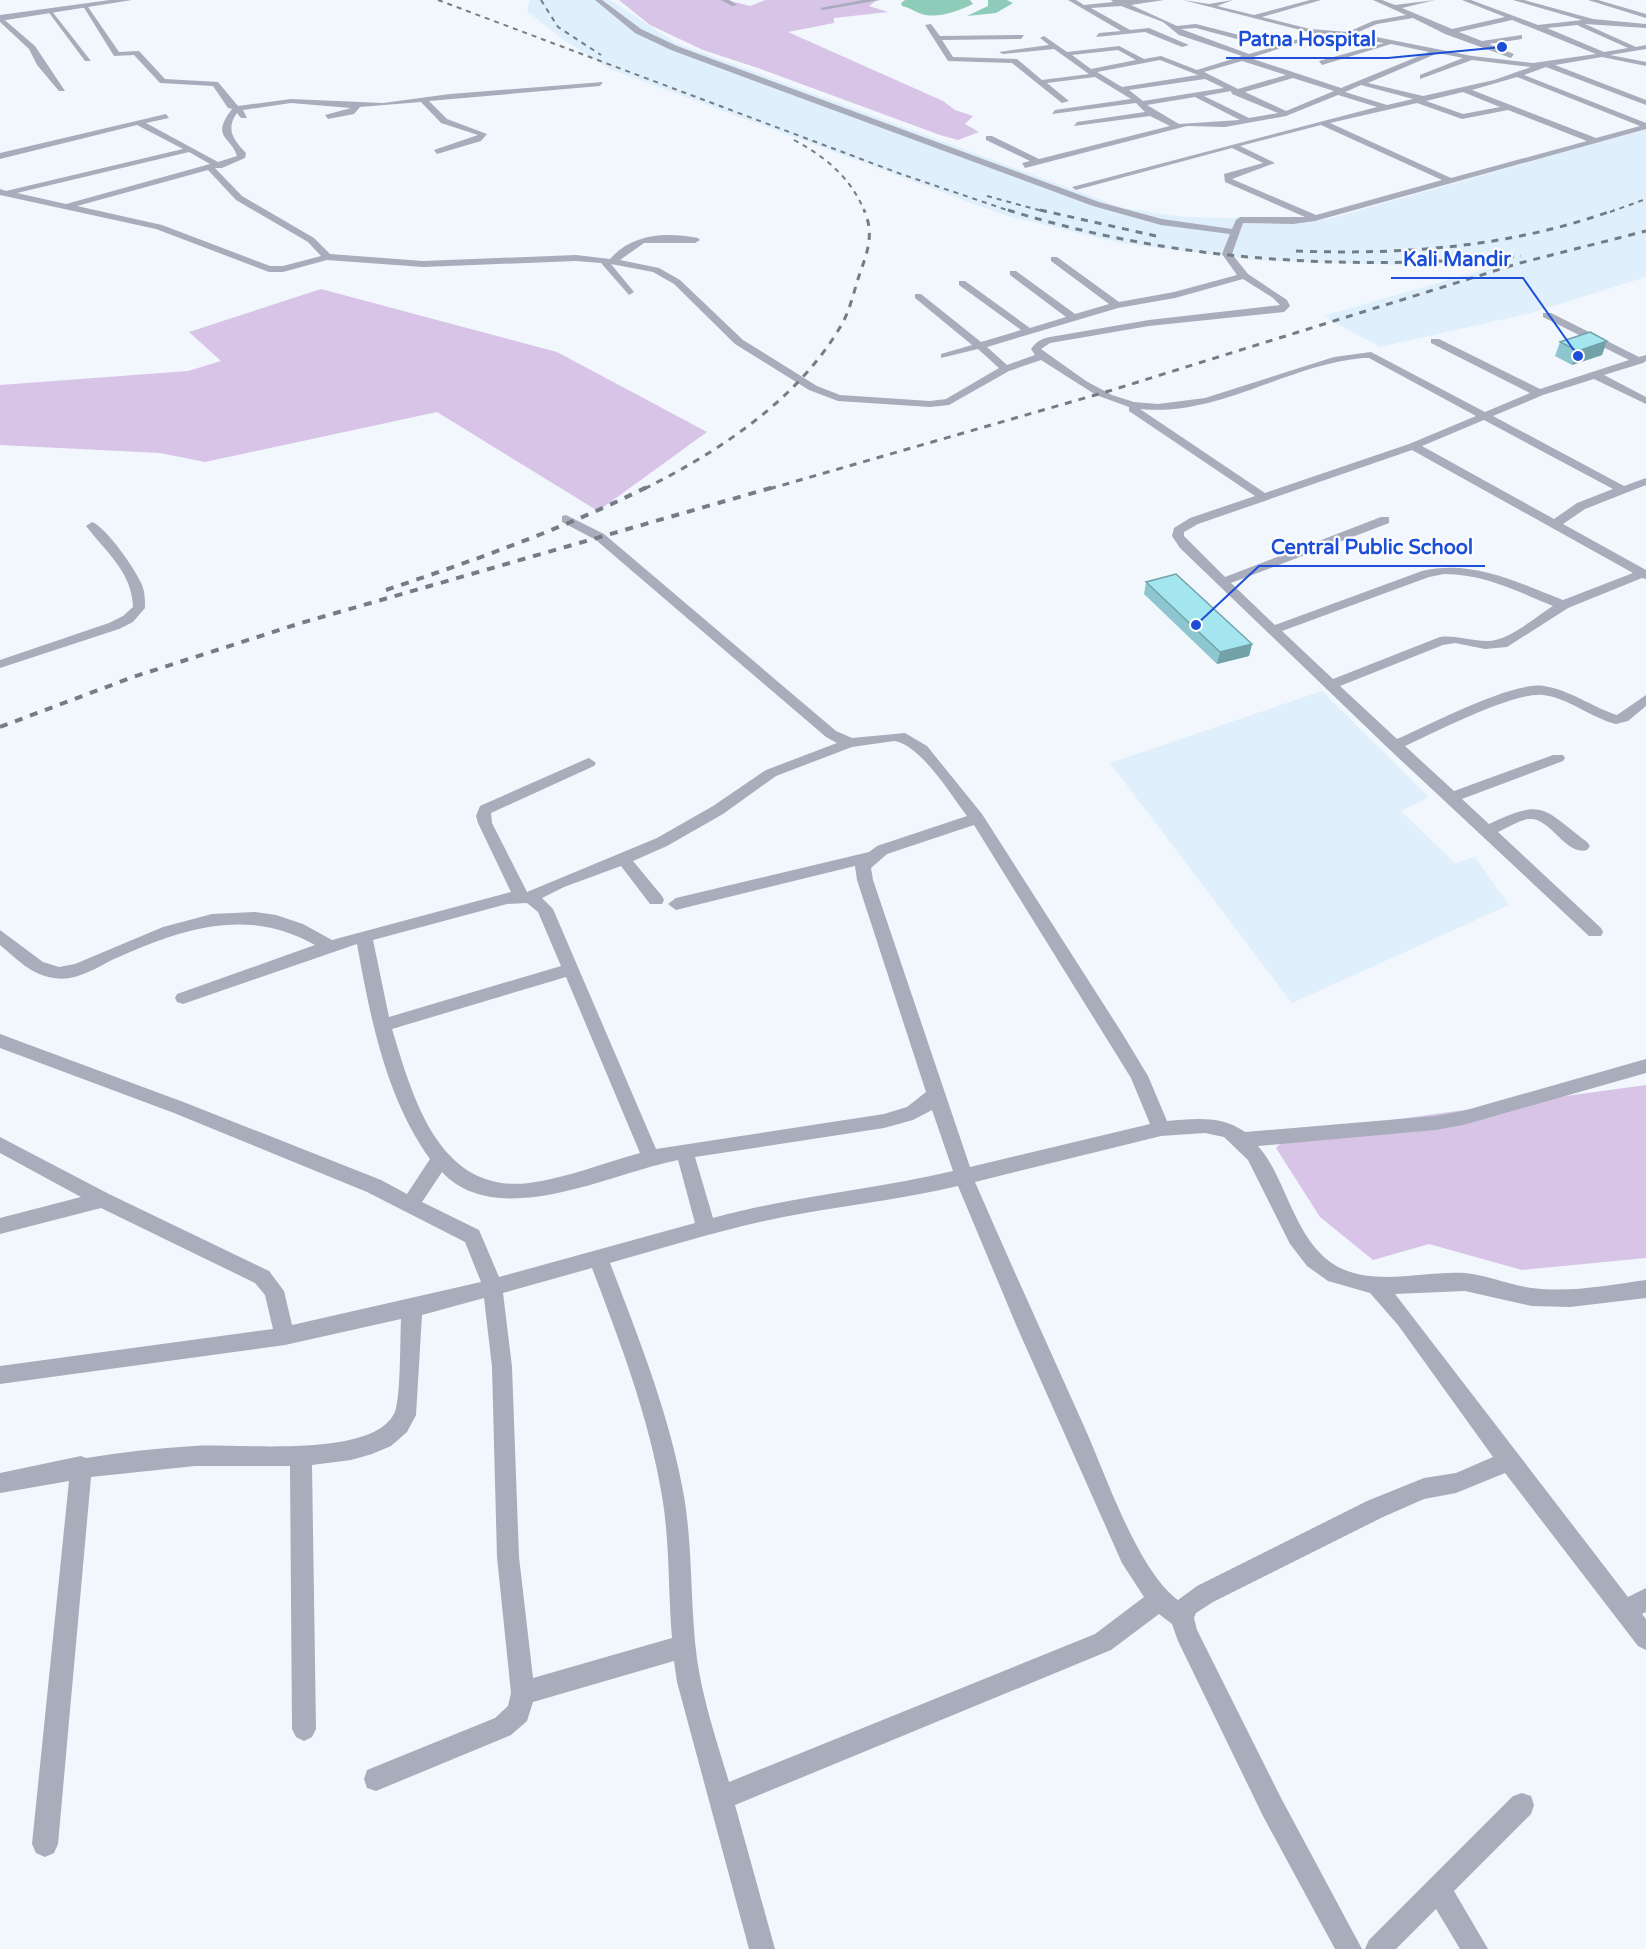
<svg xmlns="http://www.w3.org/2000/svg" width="1646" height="1949" font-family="'Varela Round',sans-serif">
<rect width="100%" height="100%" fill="#f1f7fd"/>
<path fill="#dfeffb" d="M530,0H610L676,43L1123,208L1183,217L1325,220L1646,129V277L1531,313L1380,347L1323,316L1500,265L1491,261L1405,265L1258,260L1120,243L1004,215L610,69L562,39L527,11Z
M1322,691L1429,797L1401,811L1455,863L1475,857L1509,905L1292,1003L1110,763Z"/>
<path fill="#d7c4e7" d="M619,0H727L750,6L765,0H877L869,6L888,12L834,18V23L788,32L943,101L955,110L973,116L965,124L979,132L958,140L940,135L758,68L703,50L650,25Z
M321,289L557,352L707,432L598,511L437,412L205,462L160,453L0,445V385L188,371L221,361L189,332Z
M1646,1085V1258L1522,1270L1429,1244L1373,1260L1320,1217L1276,1148L1290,1134Z"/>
<path fill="#8fcbb9" d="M905,0H970L973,4C958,11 936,20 919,13C912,10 910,8 902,6L901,3Z
M988,0H1007L1013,3L996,13L967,16L988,6Z"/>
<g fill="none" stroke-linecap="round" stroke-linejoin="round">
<path fill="#a8acbb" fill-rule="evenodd" d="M595,0H602L641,29L677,46L1099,202L1162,219L1232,229L1236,220L1240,217H1305L1225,182L1224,174L1263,163L1232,148L1076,190L1072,187L1377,107L1338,95L1286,116L1225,127L1187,126L1025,168L1022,163L1030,161L986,140V136H992L1039,159L1170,126L1150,116L1074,126L1077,122L1145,112L1136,103L1052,114L1055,110L1131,99L1095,77L1047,83L1069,101L1062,103L1012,63L948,61L925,25L931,24L940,36L1024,35L1021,39L942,40L953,57L1017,59L1042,80L1089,74L1054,49L1003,54L999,52L1049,45L1040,38L1044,36L1067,52L1119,46L1144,59L1161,56L1197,70L1242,56L1179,35L1163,22L1121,6L1091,8L1130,30L1149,28L1189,45L1182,47L1145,32L1096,37L1099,33L1121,31L1068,0H1076L1084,5L1113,2L1111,0H1164L1131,5L1177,26L1196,24L1278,45L1316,34L1183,0L1209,4L1233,0L1217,6L1254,15L1310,0H1321L1262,17L1310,29L1348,32L1373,21L1406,15L1373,0H1382L1395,5L1435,0L1402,8L1452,29L1505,17L1462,0H1471L1538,25L1582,20L1513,0H1524L1593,19L1646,24V28L1585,24L1636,47L1646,45V49L1610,55L1646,62V66L1602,57L1555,65L1646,100V105L1546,67L1524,75L1646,123V129L1315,221L1293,224L1243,223L1232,254L1248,274L1287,300L1290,306L1284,312L1149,326L1050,343L1041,349L1086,381L1112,395L1134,402L1158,404L1205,398L1334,357L1371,352L1485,412L1530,393L1431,343V339H1439L1540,389L1629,360L1543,317V313H1551L1639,357L1646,355V361L1643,363L1604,375L1646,397V404L1594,379L1543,395L1493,416L1624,486L1646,478V485L1585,509L1563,524L1646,570V579L1642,578L1568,608L1507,647L1485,649L1455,643L1443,645L1340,686L1397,739C1429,725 1512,681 1544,686C1570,690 1592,707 1617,715L1646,695V706L1628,721L1616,724C1591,718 1569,698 1543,695C1515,691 1434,733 1405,746L1454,791L1553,755H1563L1565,758L1563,761L1462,799L1489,824C1544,798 1542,808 1587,842L1590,846L1587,850C1565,856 1551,817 1529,819C1519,820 1507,828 1498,832L1601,928L1603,932L1601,936H1589L1389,749L1180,548L1172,536L1174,528L1190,518L1255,496L1129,411V407L1096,395L1041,360L1009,371L949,405L930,407L838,401L809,390L735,344L674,284L653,272L611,264L634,292L629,295L601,263L576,261L423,267L327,260L283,272H269L156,229L0,195V189L6,191L183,149L137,125L0,159V153L166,114L169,118L146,123L218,162L237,156C231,136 210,138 232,109L228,108L213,86L160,83L134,55L114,56L83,6L86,4L119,52L139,51L165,79L218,82L238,106L291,99L383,103L450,94L603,82L600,86L429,101L447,119L487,134L481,141L437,154L434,150L478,135L441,123L421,102L360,107L354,114L328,119L325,115L351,108L291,103L243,110L247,118H241L237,113C225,129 234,141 246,153L245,158L222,168H215L242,196L314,238L330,254L423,261L576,255L610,259C633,233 666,232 698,238L700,240L695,243H644L620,260L659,268L680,280L743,340L817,386L840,395L930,401L946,399L999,368L978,349L941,358V354L972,345L915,298V294H921L981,342L1021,330L959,285V281H965L1030,328L1066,317L1010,275V271H1016L1075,314L1109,304L1051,261V257H1057L1119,302L1174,292L1237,275L1222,254L1230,234L1161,225L1093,206L671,50L635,33ZM1413,18L1445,34L1511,58L1514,54L1489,44L1522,39V35L1482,41L1459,32L1512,20L1596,54L1533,63L1472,56L1356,33L1377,24ZM1578,25L1579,26L1628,48L1604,52L1547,28ZM1196,28L1270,48L1249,54L1181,29ZM1325,34L1384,43L1319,61L1322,65L1391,44L1429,52L1341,88L1250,58ZM1118,50L1136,60L1091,69L1072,55ZM1438,53L1463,58L1420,75V79L1472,60L1531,67L1494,80L1423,96L1368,83ZM1160,60L1198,75L1122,87L1097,72ZM1242,61L1286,75L1238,89L1204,72ZM1517,77L1640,126L1596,138L1472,90ZM1293,78L1334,91L1286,111L1245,92ZM1205,79L1224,88L1143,101L1129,90ZM1361,85L1413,99L1387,105L1345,92ZM1231,91L1232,94L1278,113L1249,118L1204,96ZM1463,92L1500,107L1463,114L1426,101ZM1195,97L1240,120L1179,124L1147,105ZM1417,103L1462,119L1508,110L1587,141L1451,178L1330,123ZM1321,125L1442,180L1316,215L1232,179L1275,163L1240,146ZM189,152L210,164L66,204L17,193ZM208,170L236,200L308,242L321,256L283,266H270L162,225L77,206ZM1243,279L1273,298L1280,305L1149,320L1050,337C1041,339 1037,341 1031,349L1035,355L1007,365L987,347L1118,308L1175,298ZM1363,358H1369L1476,416L1409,444L1265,493L1140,409C1219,417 1286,365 1363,358ZM1484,420L1613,489L1577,503L1554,519L1422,446ZM1412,450L1633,573L1563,600C1517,582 1472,559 1422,571L1275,625L1231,583L1389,523V517H1381L1225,577L1184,536V532L1198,524ZM1444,574C1484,574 1517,591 1553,606C1535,617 1509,641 1487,641C1470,641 1457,635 1440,637L1333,679L1282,631L1429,577Z
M721,0H729L737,5L732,6Z
M863,0H880L823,10L820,8Z
M1588,0H1598L1646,14V18Z
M47,10H51L91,61H85Z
M0,16L35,46L65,91H59L37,65L29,49L0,22Z
M566,515L604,534L836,731L852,738L905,733L927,746L982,814L1122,1033L1148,1076L1167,1121C1194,1119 1221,1115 1245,1132L1435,1116L1463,1111L1646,1059V1073L1463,1125L1435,1130L1258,1146C1283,1174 1291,1223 1320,1253C1358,1293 1418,1270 1465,1273C1487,1275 1509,1285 1532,1288C1570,1293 1609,1285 1646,1280V1298L1570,1307L1532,1306L1465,1291L1395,1294L1628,1597L1646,1588V1612L1642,1614L1646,1619V1650L1638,1646L1505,1473L1456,1493L1424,1499L1383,1517L1213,1602L1196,1613L1194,1618L1197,1630L1281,1798L1362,1949H1335L1263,1816L1178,1641L1172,1624L1159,1614L1111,1650L735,1805L775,1949H749L677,1682L674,1661L533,1702L527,1721L511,1735L376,1791L367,1788L364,1779L367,1770L495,1718L508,1706L511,1693L497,1557L492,1367L484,1298L422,1315L416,1415L407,1432L391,1446L372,1454L351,1460L312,1465L316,1729L312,1737L304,1741L296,1737L292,1729L290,1466H195L91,1477L58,1844L54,1853L45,1857L36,1853L32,1844L69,1481L0,1493V1473L81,1456L86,1458C122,1452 158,1448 194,1446C240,1443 370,1459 394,1414C401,1402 400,1337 401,1319L285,1345L0,1384V1366L273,1329L265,1295L255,1283L101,1208L0,1234V1218L81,1197L0,1153V1137L109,1194L269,1271L284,1291L292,1325L481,1282L465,1242L367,1192L174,1113L0,1048V1034L186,1103L381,1180L407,1194L430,1159C386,1098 370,1017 357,944L183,1004L177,1002L175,998L177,994L315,945C247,906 181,929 114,959C96,968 75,982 54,978C31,975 17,959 0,945V930L43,962L59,967L75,964L163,927L212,914L255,912L276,915L303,924L332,940L511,892L478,823L476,816L480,806L584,760L589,758L596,763L594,766L491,813L492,823L527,892L657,838L713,806L766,770L837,743L826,737L596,540L562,522V516ZM894,741C920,744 951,795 967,816L877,846L869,852L676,898L668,904L676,910L855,866L857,880L926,1092L907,1107L884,1114L656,1149L553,909L542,898L564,887L621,866L650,904H662L664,900L662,896L633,861L667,846L723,814L776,776L852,747ZM974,825L1131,1078L1150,1124L970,1167L873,880L871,868L887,854ZM527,903L538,912L561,966L389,1017L373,940L507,904ZM566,977L640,1153C603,1163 567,1178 529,1183C439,1194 413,1098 392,1029ZM932,1110L953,1171C873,1190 792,1196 713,1218L695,1157L884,1128L913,1120ZM1205,1133L1224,1137L1248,1160L1290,1244L1307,1266L1328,1281L1370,1293L1398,1325L1493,1457L1456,1473L1424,1478L1367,1501L1197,1586L1178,1600C1137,1570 1105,1472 1083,1424C1047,1343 1010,1263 975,1182L1161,1136ZM678,1160L695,1223L499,1277L479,1230L422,1202L442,1172C498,1232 611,1173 678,1160ZM958,1186L1017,1327L1122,1563L1144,1597L1095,1634L729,1782C717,1742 703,1701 697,1659C690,1605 693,1550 684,1496C670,1416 639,1339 610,1263C674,1245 739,1224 805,1213C856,1204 907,1198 958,1186ZM592,1268C620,1342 649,1417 662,1496C670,1543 668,1591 672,1638L533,1678L519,1557L512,1367L503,1293Z
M92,522C106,527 136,570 142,585C145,592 145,600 145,608L133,622L119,629L0,668V660L109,623L123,616L133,607C132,572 106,552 86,526Z
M1522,1793L1531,1796L1534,1805L1531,1814L1454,1891L1488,1949H1460L1436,1909L1396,1949H1365L1369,1940L1513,1796Z"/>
<path fill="#a8acbb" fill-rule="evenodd" d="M110,0H132L0,21V15Z"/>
<path stroke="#747d85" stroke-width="2" stroke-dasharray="5 5" stroke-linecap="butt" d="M438,0L901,174L1013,212
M541,0L558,27L601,55
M794,140C827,158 850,177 865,212
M987,196L1046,212
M1610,212L1646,199"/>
<path stroke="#747d85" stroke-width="3" stroke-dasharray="7 7" stroke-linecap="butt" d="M1008,210C1174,262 1349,271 1521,256
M1040,210L1156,236
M1296,251C1403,255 1512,247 1614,210
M644,489C720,451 799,399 842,324C850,310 854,291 859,276C867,253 875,234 864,210
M769,489L1109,391L1520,263L1646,231"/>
<path stroke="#747d85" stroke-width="4" stroke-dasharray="8 8" stroke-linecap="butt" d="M386,590C475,560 563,529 647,487
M0,727L133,677L301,623L774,487"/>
</g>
<path fill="#8dc6ce" d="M1607,341L1602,355L1572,365L1555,356L1560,342Z
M1146,582L1252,644L1249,656L1217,664L1144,594Z"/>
<path fill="#73a1a8" d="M1607,341L1602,355L1572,365L1578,351Z
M1252,644L1249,656L1217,664L1220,652Z"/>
<path fill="#a4e6f0" stroke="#73a1a8" stroke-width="1.5" d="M1590,332L1607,341L1578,351L1560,342Z
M1176,574L1252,644L1220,652L1146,582Z"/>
<path fill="none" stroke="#1d4ed8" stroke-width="2" d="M1502 47L1388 58H1226M1578 356L1523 278H1391M1196 625L1259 566H1485"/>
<g fill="#1d4ed8" stroke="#fff" stroke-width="2">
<circle cx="1502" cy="47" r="6"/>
<circle cx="1578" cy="356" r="6"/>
<circle cx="1196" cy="625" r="6"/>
</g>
<g font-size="20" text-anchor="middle" font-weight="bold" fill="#1d4ed8" stroke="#fff" stroke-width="4.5" stroke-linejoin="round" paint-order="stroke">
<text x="1307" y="46">Patna Hospital</text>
<text x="1457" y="266">Kali Mandir</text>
<text x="1372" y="554">Central Public School</text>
</g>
</svg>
